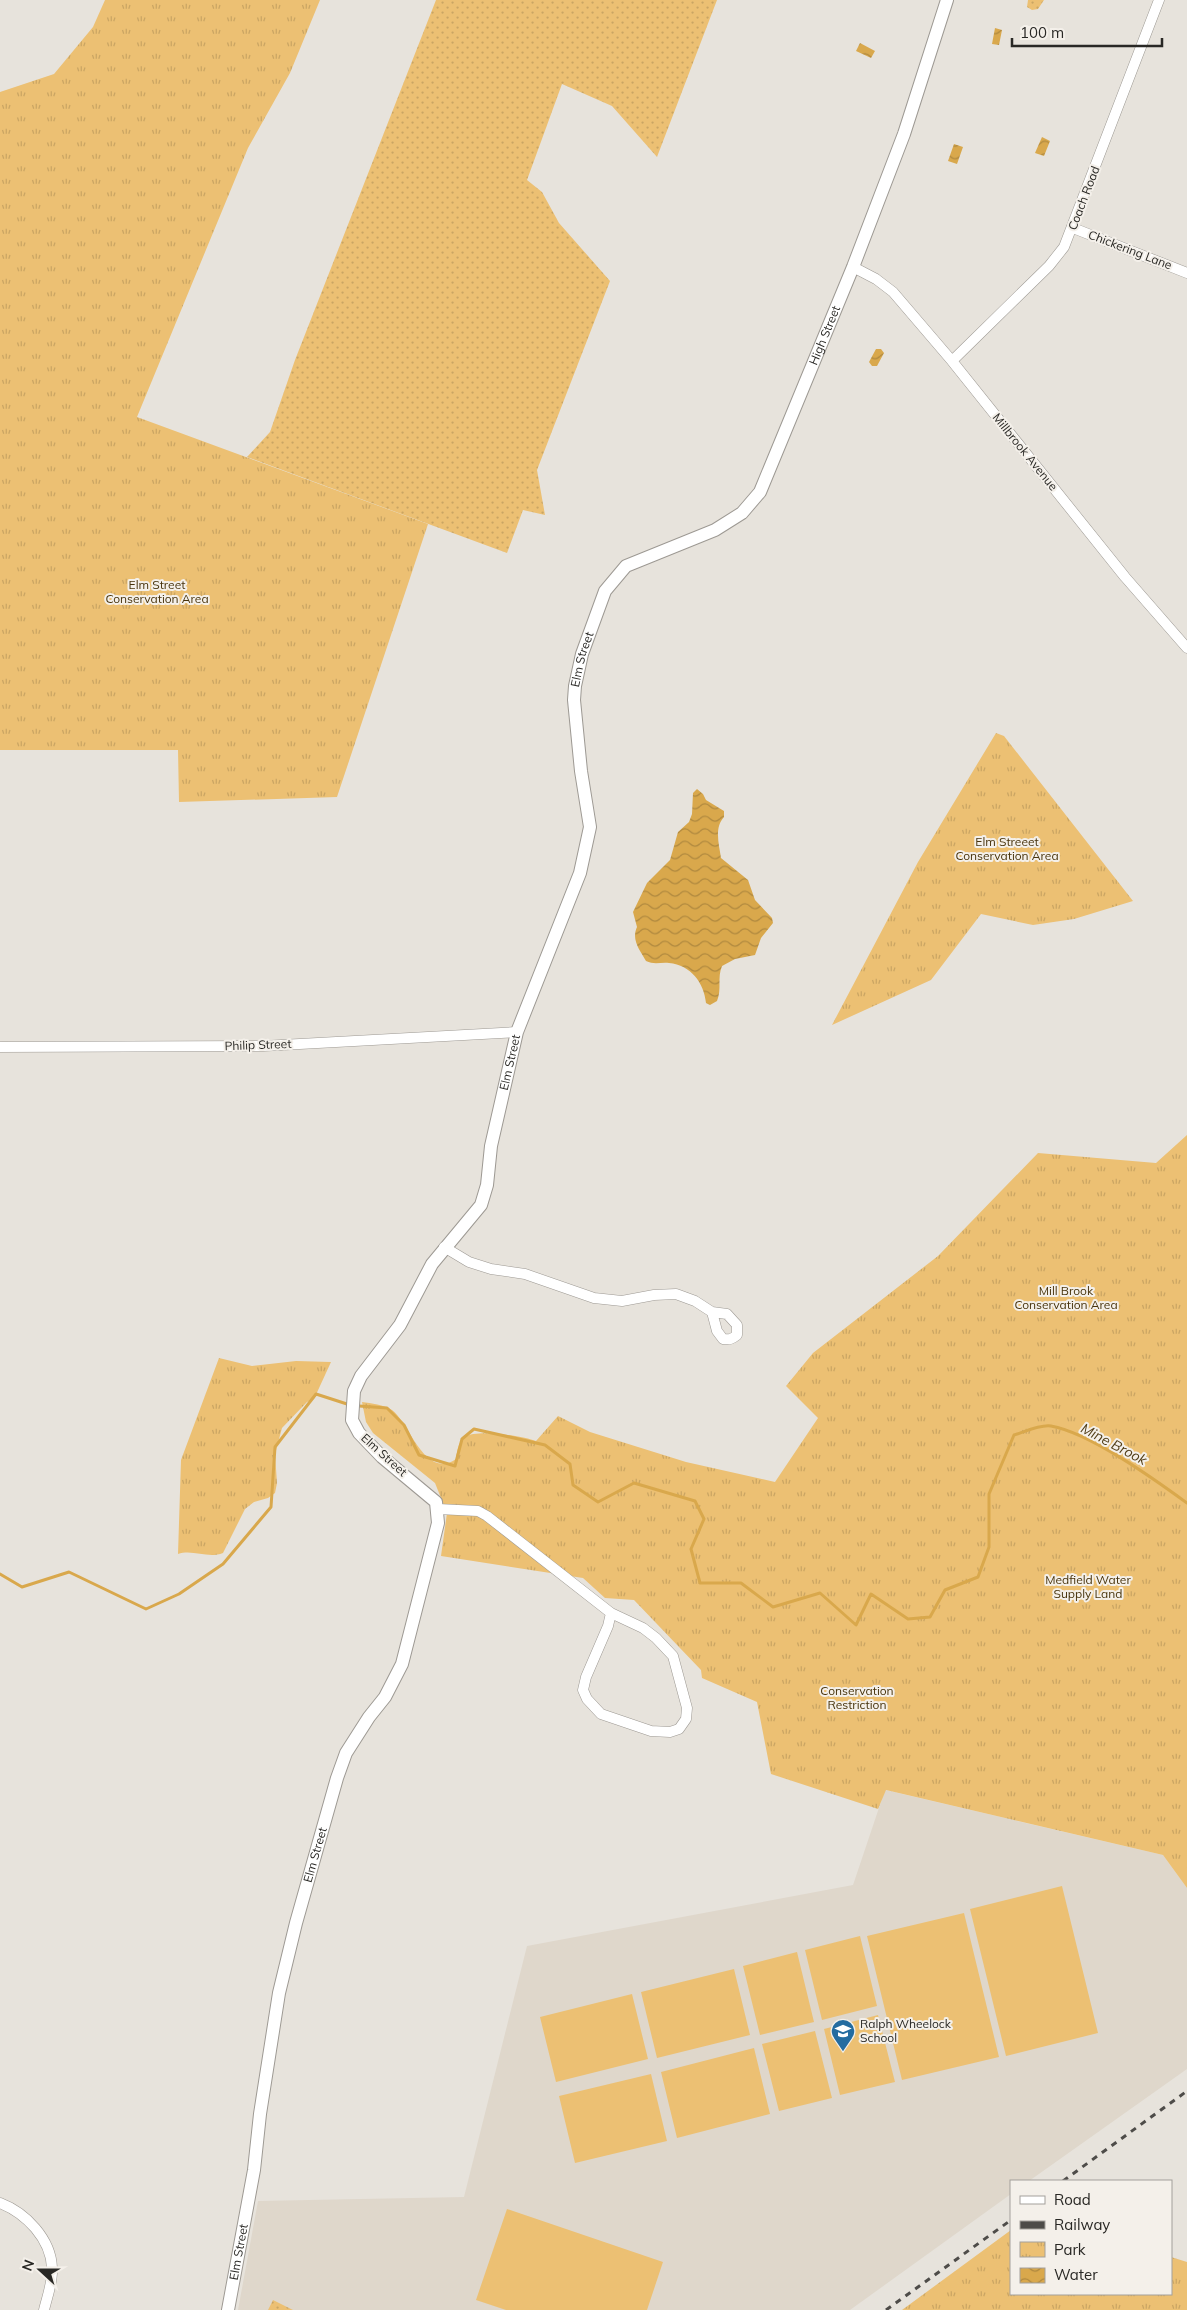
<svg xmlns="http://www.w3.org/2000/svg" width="1187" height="2310" font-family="Mulish,sans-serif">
<defs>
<pattern id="grass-dots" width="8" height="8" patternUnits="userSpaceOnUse" patternTransform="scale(1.25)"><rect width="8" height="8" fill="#ecc073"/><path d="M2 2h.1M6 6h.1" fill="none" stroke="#caa563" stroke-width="1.8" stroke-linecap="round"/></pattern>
<pattern id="park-tufts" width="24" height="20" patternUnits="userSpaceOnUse" patternTransform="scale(1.25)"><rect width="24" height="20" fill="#ecc073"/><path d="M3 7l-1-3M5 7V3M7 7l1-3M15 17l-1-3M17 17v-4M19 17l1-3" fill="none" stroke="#caa563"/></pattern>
<pattern id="water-waves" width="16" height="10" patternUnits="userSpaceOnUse" patternTransform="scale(1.25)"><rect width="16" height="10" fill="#d9a84c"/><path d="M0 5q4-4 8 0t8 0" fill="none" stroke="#b0893f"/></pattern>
</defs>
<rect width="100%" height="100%" fill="#e7e3dc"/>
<path fill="#dfd7cb" d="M885,1790L1163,1855L1187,1888V2069L1029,2181H1011V2194L850,2310H238L258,2201L464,2197L527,1946L853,1885Z"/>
<path fill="url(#grass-dots)" d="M436,0H717L657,157L612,106L562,84L527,180L542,192L559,223L610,281L537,470L545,515L523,510L507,553L247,457L270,432L295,360Z
M1028,0H1044L1038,9L1032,10L1027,7Z
M273,2300L293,2310H268Z"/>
<path fill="url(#park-tufts)" d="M105,0H320L290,73L248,148L137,417L428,524L337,797L179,802L178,750H0V92L54,74L93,27Z
M996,733L1004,736L1133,901L1074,919L1033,925L981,914L931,980L832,1025L918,862Z
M1187,1135V1888L1163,1855L886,1790L878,1809L771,1774L757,1702L702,1678L701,1670L634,1600L605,1598L583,1578L441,1556L447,1513L435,1483L373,1433L366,1422L362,1402C371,1403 384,1405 392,1410C409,1422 425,1481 456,1459C457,1451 458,1442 465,1437C477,1429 523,1436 536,1441L558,1416L590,1432L686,1462L775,1482L818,1418L786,1386L813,1353L938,1256L1038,1153L1156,1163Z
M219,1358L252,1366L296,1361L331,1362L314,1399L307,1402L282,1428L275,1454L277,1483L275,1493L268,1498L254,1502L245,1509L223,1553C208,1559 193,1549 178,1554L181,1460Z
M1011,2230V2294H1171V2257L1187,2262V2310H902Z"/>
<path fill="#ecc073" d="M1062,1886L1098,2033L1006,2056L970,1909Z
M964,1913L999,2057L902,2080L867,1936Z
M860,1936L877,2006L822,2020L805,1950Z
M797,1952L814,2022L760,2035L743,1966Z
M734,1969L750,2035L657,2058L641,1992Z
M632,1994L648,2059L556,2082L540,2017Z
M878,2015L895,2082L840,2095L824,2029Z
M815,2031L832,2098L779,2111L762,2044Z
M754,2048L770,2114L677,2138L661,2072Z
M651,2074L667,2141L575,2163L559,2096Z
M507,2209L663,2262L647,2310H506L476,2300Z"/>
<path fill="url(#water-waves)" d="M995,28L1002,30L999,45L992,44Z
M860,43L875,51L871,58L856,51Z
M1042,137L1050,141L1044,156L1035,153Z
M954,144L963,147L957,164L948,161Z
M876,349H881L884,353L877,366H872L869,362Z
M697,789L703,794L706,800L724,811V817C714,828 719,844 721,858L748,880L755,900L772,918L773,923L761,938L755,955L735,959L722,966C717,978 722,989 717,1001L710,1005L706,1003C704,983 691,965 669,963C661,962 654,965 646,961C640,950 631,940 637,927L633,912L647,883L670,860L678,832L689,822L692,814L693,793Z"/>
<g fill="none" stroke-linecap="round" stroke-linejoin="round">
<path stroke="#d9a84c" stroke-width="3" d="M359,1406L387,1408L404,1425L419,1455L455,1466L462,1439L474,1429L545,1445L570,1464L573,1485L598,1502L634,1483L695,1501L704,1519L691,1549L700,1583H741L773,1607L820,1593L856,1625L871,1594L908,1619L930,1617L945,1590L978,1577L989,1547V1494L1014,1435C1024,1432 1041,1424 1051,1426C1090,1433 1154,1479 1187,1503
M0,1574L22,1587L69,1572L146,1609L179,1594L223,1564L271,1507L275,1447L316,1394L347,1404"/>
<g stroke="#9d9993" stroke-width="11">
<path id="minor" d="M1073,228L1187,273
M853,267L876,279L893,292L952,361L1125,577L1187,648
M952,361L1049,266L1064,247L1159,0
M0,1047L263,1046L517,1032
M444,1247L469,1262L491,1269L525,1274L594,1298L622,1301L654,1295L676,1294L695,1301L712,1312L727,1314L737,1325V1335C732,1339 730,1340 723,1339L717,1331L712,1312
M438,1509L478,1511L487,1516L611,1613L643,1628L656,1638L673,1656L687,1708L686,1719L679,1729L670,1732L651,1731L601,1714L587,1699L583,1690L586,1677L608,1626L611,1613
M0,2203C26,2213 51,2239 52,2268C53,2282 47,2297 44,2310"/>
</g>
<g stroke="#9d9993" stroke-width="14">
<g id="tertiary">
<path id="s1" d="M228,2310L254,2170L260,2114L279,1993L296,1923L337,1778L346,1753L369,1717L385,1697L402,1664L438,1523L436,1502L382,1457L359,1433L352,1420L354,1391L361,1376L400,1325L432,1264L481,1205L487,1185L491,1146L517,1032L580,873L590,827L581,771L574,700L575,686L582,654L605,591L626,566L715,530L742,513L760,492L853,267L904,134L947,0"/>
</g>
</g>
<use href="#minor" stroke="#fff" stroke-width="10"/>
<use href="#tertiary" stroke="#fff" stroke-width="12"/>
<path stroke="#4e4c49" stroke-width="3" stroke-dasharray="6 6" stroke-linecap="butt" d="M1063,2181L1187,2091
M886,2310L1011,2220"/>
</g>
<defs>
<g id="school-pin" transform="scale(1.25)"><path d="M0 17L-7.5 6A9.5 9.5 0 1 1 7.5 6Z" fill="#246ca0" stroke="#f4f0ea"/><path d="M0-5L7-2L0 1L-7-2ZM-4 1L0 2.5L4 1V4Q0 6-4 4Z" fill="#fff"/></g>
</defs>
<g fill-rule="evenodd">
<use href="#school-pin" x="843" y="2031"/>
</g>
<g text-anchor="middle" stroke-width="4" stroke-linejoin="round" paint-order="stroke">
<g font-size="12" fill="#292825" stroke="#f4f0ea">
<text transform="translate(1084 198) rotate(-69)" y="4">Coach Road</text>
<text transform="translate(1130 250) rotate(21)" y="4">Chickering Lane</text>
<text dy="4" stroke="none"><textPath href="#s1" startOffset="2211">High Street</textPath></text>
<text transform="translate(1025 452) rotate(51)" y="4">Millbrook Avenue</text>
<text dy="4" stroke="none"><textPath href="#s1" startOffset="1781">Elm Street</textPath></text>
<text transform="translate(258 1045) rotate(-2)" y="4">Philip Street</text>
<text dy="4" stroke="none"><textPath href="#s1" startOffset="1362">Elm Street</textPath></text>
<text transform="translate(384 1455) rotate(42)" y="4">Elm Street</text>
<text dy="4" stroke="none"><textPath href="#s1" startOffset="464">Elm Street</textPath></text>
<text dy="4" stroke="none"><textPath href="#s1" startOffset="59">Elm Street</textPath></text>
</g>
<g font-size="12" fill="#48340d" stroke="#f4f0ea">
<text x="157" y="589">Elm Street<tspan x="157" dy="14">Conservation Area</tspan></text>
<text x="1007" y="846">Elm Streeet<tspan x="1007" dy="14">Conservation Area</tspan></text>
<text x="1066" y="1295">Mill Brook<tspan x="1066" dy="14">Conservation Area</tspan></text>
<text x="1088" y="1584">Medfield Water<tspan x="1088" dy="14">Supply Land</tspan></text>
<text x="857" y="1695">Conservation<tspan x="857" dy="14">Restriction</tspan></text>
</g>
<g font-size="12" fill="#292825" stroke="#f4f0ea" text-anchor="start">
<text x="860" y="2028">Ralph Wheelock<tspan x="860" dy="14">School</tspan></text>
</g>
<g font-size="14" font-style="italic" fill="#513d17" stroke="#f4f0ea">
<text transform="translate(1114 1444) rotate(28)" y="5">Mine Brook</text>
</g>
</g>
<rect x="1010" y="2180" width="162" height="115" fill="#f4f0ea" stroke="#a3a09b"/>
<rect x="1020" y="2196" width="25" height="8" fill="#ffffff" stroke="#a3a09b"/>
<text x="1054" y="2205" font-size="15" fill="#292825">Road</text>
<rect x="1020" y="2221" width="25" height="8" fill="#4e4c49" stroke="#a3a09b"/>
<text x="1054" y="2230" font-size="15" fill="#292825">Railway</text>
<rect x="1020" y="2242" width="25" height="15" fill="url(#park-tufts)" stroke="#a3a09b"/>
<text x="1054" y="2255" font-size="15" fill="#292825">Park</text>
<rect x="1020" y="2268" width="25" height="15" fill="url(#water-waves)" stroke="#a3a09b"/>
<text x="1054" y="2280" font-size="15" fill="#292825">Water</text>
<g transform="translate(40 2270) rotate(291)" stroke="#f4f0ea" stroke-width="4" paint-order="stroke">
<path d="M0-4L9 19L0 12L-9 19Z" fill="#292825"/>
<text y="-8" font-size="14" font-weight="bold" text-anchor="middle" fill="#292825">N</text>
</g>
<path d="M1012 38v8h150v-8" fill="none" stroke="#292825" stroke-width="2.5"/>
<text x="1020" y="38" font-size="15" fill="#292825" stroke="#f4f0ea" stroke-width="4" paint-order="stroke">100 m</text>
</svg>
